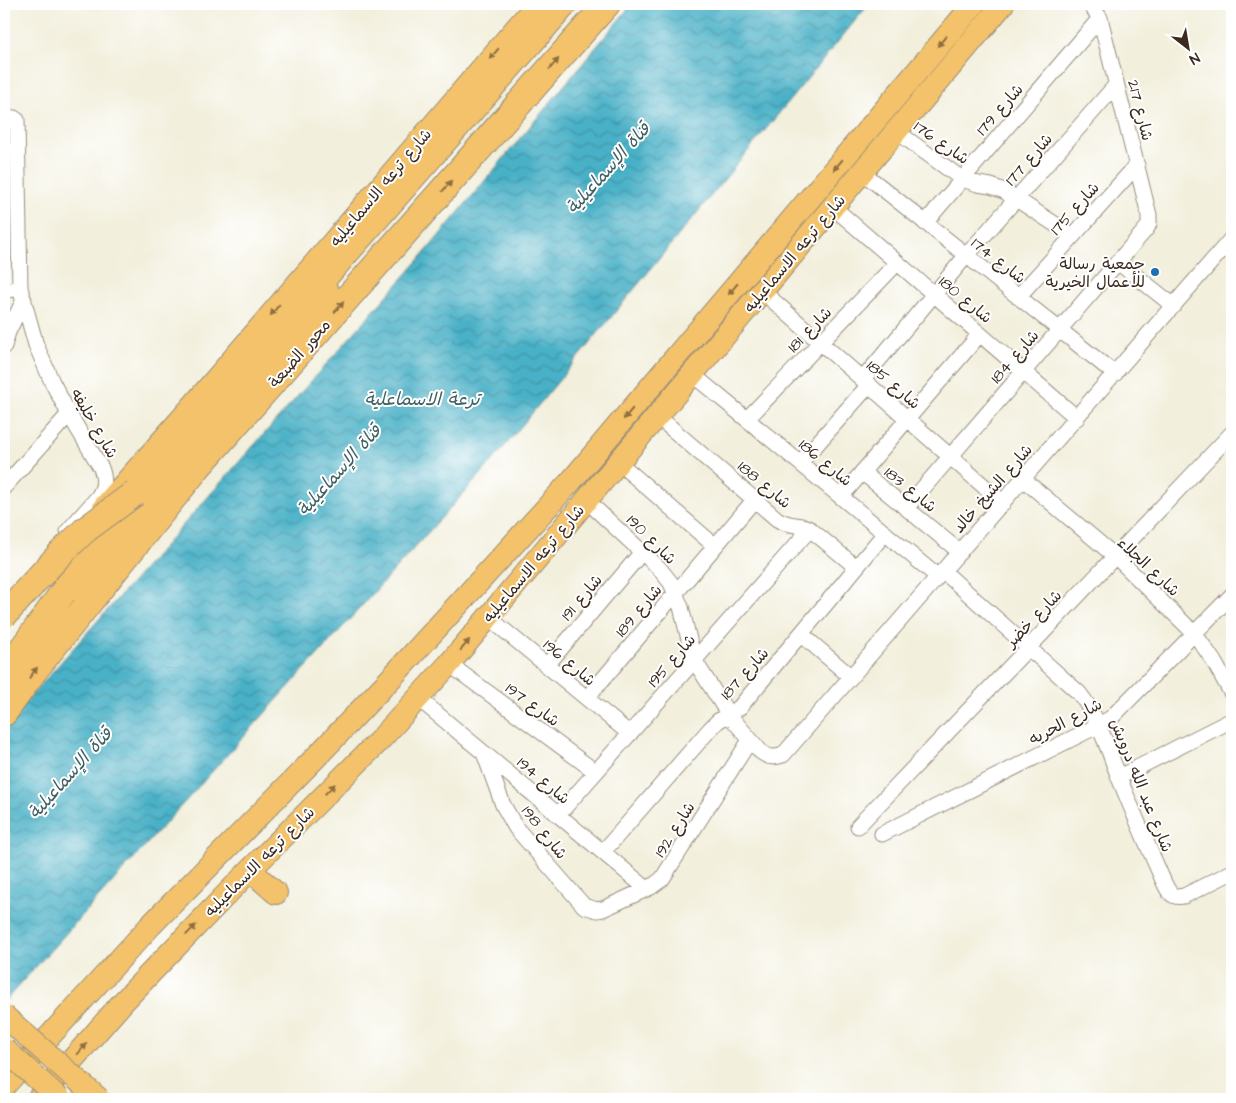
<svg xmlns="http://www.w3.org/2000/svg" width="1236" height="1103" font-family="'Architects Daughter','Playpen Sans Arabic',sans-serif">
<defs>
<pattern id="water-waves" width="16" height="10" patternUnits="userSpaceOnUse" patternTransform="scale(1.25)"><rect width="16" height="10" fill="#48b1c7"/><path d="M0 5q4-4 8 0t8 0" fill="none" stroke="#3d90a1"/></pattern>
</defs>
<rect width="100%" height="100%" fill="#fff"/>
<filter id="ink" filterUnits="userSpaceOnUse"><feTurbulence type="fractalNoise" baseFrequency=".02" numOctaves="2"/><feDisplacementMap in="SourceGraphic" scale="10" xChannelSelector="R" yChannelSelector="G"/><feConvolveMatrix kernelMatrix="1 2 1 2 8 2 1 2 1" color-interpolation-filters="sRGB"/></filter>
<filter id="wash" filterUnits="userSpaceOnUse"><feTurbulence type="fractalNoise" baseFrequency=".0096" numOctaves="4" result="noise"/><feDisplacementMap in="SourceGraphic" scale="20" xChannelSelector="R" yChannelSelector="G"/><feGaussianBlur stdDeviation="1.12" result="paint"/><feColorMatrix in="noise" values="0 0 0 0 0 0 0 0 0 0 0 0 0 0 0 0 0 1.4 0 .05"/><feComposite in="paint" operator="in"/></filter>
<g filter="url(#wash)">
<rect width="100%" height="100%" fill="#f2efdc"/>
<path fill="url(#water-waves)" stroke="#426e72" d="M632,4H869L491,463L4,1002V726L418,261Z"/>
</g>
<g filter="url(#ink)">
<g fill="none" stroke-linecap="round" stroke-linejoin="round">
<g stroke="#968c7d" stroke-width="17">
<path id="minor" d="M4,122L10,118H14L17,120L20,288L36,345L52,382L69,414L101,468C105,479 105,487 98,497L68,531
M896,131L962,179L978,184L991,186L1004,191L1073,236
M862,172L1115,374
M833,207L1077,418
M925,223L1100,18
M1118,262L1174,306
M4,291L20,288
M762,291L1003,503
M1018,297L1137,165
M4,346L8,332L24,300
M692,374L938,577
M863,379L966,256L1116,85
M657,416L777,519C791,528 797,522 810,529L856,567
M747,419L897,263
M618,462L715,546
M800,463L869,385
M862,472L960,552
M1023,479L1116,557L1195,634L1213,660L1232,694
M4,487L69,414
M841,497L980,334
M586,500L642,552L659,568L671,583L681,607L694,660L729,715L761,752C769,758 774,758 783,755L1232,238
M906,508L1147,228L1149,224V215L1100,18L1090,4
M943,571L1079,693C1098,717 1107,746 1118,775C1132,810 1147,844 1162,878C1167,889 1170,899 1184,896L1232,872
M488,617L630,734
M801,634L851,677
M449,664L596,772
M547,665L642,552
M418,698L647,889
M587,698L755,499
M484,753L503,805L516,828L584,906L597,910L603,909L651,887L662,879L750,740
M1119,777L1232,720
M558,815L810,529
M858,826C983,695 1108,565 1232,433
M882,834L1099,725L1111,718L1232,595
M603,852L710,729L718,721L740,707L749,696L885,533"/>
</g>
<g stroke="#968c7d" stroke-width="24">
<path id="primary" d="M104,507L191,408L537,4
M79,590L328,292
M250,870L276,893
M4,1086L151,925L320,753L392,677L572,480L974,4
M38,1099L122,1003L165,958L250,870L378,742L449,664L1003,4"/>
</g>
<g stroke="#968c7d" stroke-width="28">
<path id="motorway" d="M4,672L14,660L135,493L564,4
M4,713L34,671L198,467L607,4"/>
</g>
<use href="#minor" stroke="#fff" stroke-width="15"/>
<use href="#primary" stroke="#f3c26a" stroke-width="22"/>
<use href="#motorway" stroke="#f3c26a" stroke-width="26"/>
<g stroke="#968c7d" stroke-width="24" stroke-linecap="butt">
<path id="primary-bridge" d="M4,1016L99,1099
M4,1049L60,1099"/>
</g>
<g stroke="#968c7d" stroke-width="28" stroke-linecap="butt">
<path id="motorway-bridge" d="M4,615L62,552L85,530L135,493"/>
</g>
<use href="#primary-bridge" stroke="#f3c26a" stroke-width="22"/>
<use href="#motorway-bridge" stroke="#f3c26a" stroke-width="26"/>
</g>
<defs><path id="oneway-solid" d="M-6-.8H1V-3.2L6.5 0L1 3.2V.8H-6Z" transform="scale(1.25)"/></defs>
<g fill="#8e6e40">
<use href="#oneway-solid" transform="translate(942 41) rotate(130)"/>
<use href="#oneway-solid" transform="translate(494 54) rotate(130)"/>
<use href="#oneway-solid" transform="translate(554 64) rotate(-49)"/>
<use href="#oneway-solid" transform="translate(838 165) rotate(130)"/>
<use href="#oneway-solid" transform="translate(447 186) rotate(-49)"/>
<use href="#oneway-solid" transform="translate(733 289) rotate(130)"/>
<use href="#oneway-solid" transform="translate(339 307) rotate(-49)"/>
<use href="#oneway-solid" transform="translate(275 310) rotate(130)"/>
<use href="#oneway-solid" transform="translate(628 414) rotate(130)"/>
<use href="#oneway-solid" transform="translate(465 645) rotate(-50)"/>
<use href="#oneway-solid" transform="translate(33 673) rotate(-53)"/>
<use href="#oneway-solid" transform="translate(330 789) rotate(-45)"/>
<use href="#oneway-solid" transform="translate(191 930) rotate(-46)"/>
<use href="#oneway-solid" transform="translate(82 1049) rotate(-49)"/>
</g>
</g>
<circle fill="#1f6fb2" stroke="#fff" stroke-width="2" cx="1155" cy="272" r="5"/>
<g text-anchor="middle" stroke-width="4" stroke-linejoin="round" paint-order="stroke">
<g font-size="16" fill="#3b2a1e" stroke="#fff">
<text transform="translate(999 109) rotate(-49)" y="6">شارع 179</text>
<text transform="translate(1141 110) rotate(76)" y="6">شارع 217</text>
<text transform="translate(942 142) rotate(35)" y="6">شارع 176</text>
<text transform="translate(1028 159) rotate(-49)" y="6">شارع 177</text>
<text transform="translate(380 187) rotate(-50)" y="6">شارع ترعه الاسماعيليه</text>
<text transform="translate(1074 208) rotate(-48)" y="6">شارع 175</text>
<text transform="translate(794 253) rotate(-50)" y="6">شارع ترعه الاسماعيليه</text>
<text transform="translate(999 260) rotate(38)" y="6">شارع 174</text>
<text transform="translate(966 299) rotate(40)" y="6">شارع 180</text>
<text transform="translate(809 329) rotate(-46)" y="6">شارع 181</text>
<text transform="translate(299 353) rotate(-49)" y="6">محور الضبعة</text>
<text transform="translate(1014 356) rotate(-49)" y="6">شارع 184</text>
<text transform="translate(894 384) rotate(41)" y="6">شارع 185</text>
<text transform="translate(95 423) rotate(60)" y="6">شارع خليفه</text>
<text transform="translate(826 462) rotate(40)" y="6">شارع 186</text>
<text transform="translate(765 484) rotate(40)" y="6">شارع 188</text>
<text transform="translate(992 488) rotate(-49)" y="6">شارع الشيخ خالد</text>
<text transform="translate(911 489) rotate(39)" y="6">شارع 183</text>
<text transform="translate(652 539) rotate(45)" y="6">شارع 190</text>
<text transform="translate(533 563) rotate(-50)" y="6">شارع ترعه الاسماعيليه</text>
<text transform="translate(1149 566) rotate(43)" y="6">شارع الجلاء</text>
<text transform="translate(581 597) rotate(-50)" y="6">شارع 191</text>
<text transform="translate(638 610) rotate(-50)" y="6">شارع 189</text>
<text transform="translate(1033 618) rotate(-46)" y="6">شارع خضر</text>
<text transform="translate(671 660) rotate(-49)" y="6">شارع 195</text>
<text transform="translate(570 662) rotate(40)" y="6">شارع 196</text>
<text transform="translate(744 673) rotate(-48)" y="6">شارع 187</text>
<text transform="translate(533 704) rotate(36)" y="6">شارع 197</text>
<text transform="translate(1065 721) rotate(-28)" y="6">شارع الحريه</text>
<text transform="translate(544 780) rotate(40)" y="6">شارع 194</text>
<text transform="translate(1142 785) rotate(68)" y="6">شارع عبد الله درويش</text>
<text transform="translate(674 829) rotate(-58)" y="6">شارع 192</text>
<text transform="translate(545 832) rotate(52)" y="6">شارع 198</text>
<text transform="translate(259 861) rotate(-45)" y="6">شارع ترعه الاسماعيليه</text>
</g>
<g font-size="16" fill="#3b2a1e" stroke="#fff" text-anchor="end">
<text x="1145" y="269">جمعية رسالة<tspan x="1145" dy="18">للأعمال الخيرية</tspan></text>
</g>
<g font-size="18" font-style="italic" fill="#406062" stroke="#fff">
<text transform="translate(608 168) rotate(-48)" y="6">قناة الإسماعيلية</text>
<text x="422" y="405">ترعة الاسماعلية</text>
<text transform="translate(339 470) rotate(-48)" y="6">قناة الإسماعيلية</text>
<text transform="translate(70 773) rotate(-48)" y="6">قناة الإسماعيلية</text>
</g>
</g>
<rect width="1236" height="1103" fill="none" stroke="#fff" stroke-width="20"/>
<g transform="translate(1188 48) rotate(149)" stroke="#ffffff" stroke-width="4" paint-order="stroke">
<path d="M0-4L9 19L0 12L-9 19Z" fill="#3b2a1e"/>
<text y="-8" font-size="14" font-weight="bold" text-anchor="middle" fill="#3b2a1e">N</text>
</g>
</svg>
